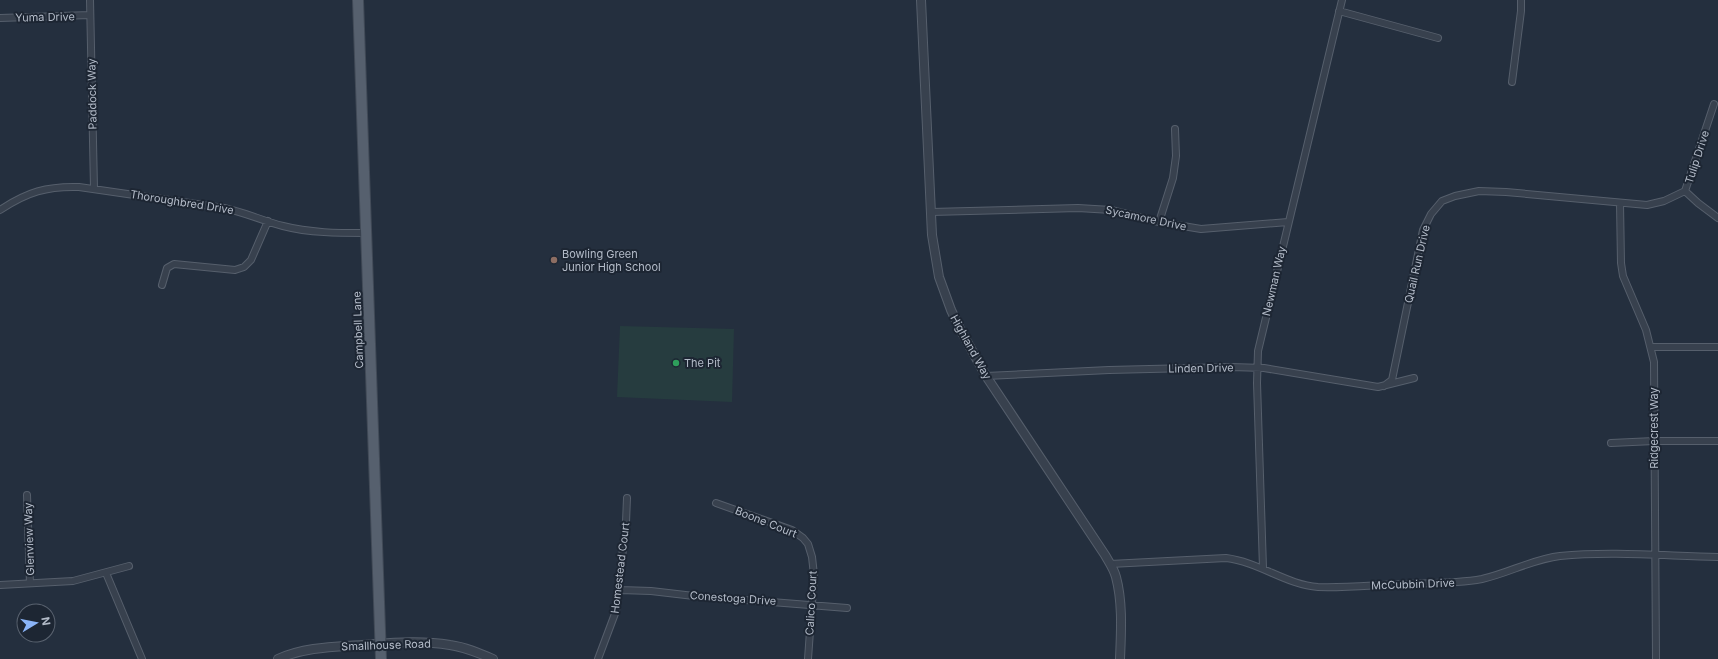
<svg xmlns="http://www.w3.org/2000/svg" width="1718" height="659" font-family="Inter,sans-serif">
<rect width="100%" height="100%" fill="#242f3e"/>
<path fill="#263c3f" d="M620,326L734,329L732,402L617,397Z"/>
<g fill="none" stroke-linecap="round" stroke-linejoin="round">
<g stroke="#565f6c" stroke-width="8">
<path id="minor" d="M90,0L94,188
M1339,11L1438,38
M0,18L90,15
M1512,82L1521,11V0
M1685,191L1698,203L1718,218
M1620,203L1621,263L1623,276L1646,330L1654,362L1656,659
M0,210C27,192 47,186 79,187L224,208C244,212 263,221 283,226C310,233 338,233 366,233
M931,212L1078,208L1111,210L1159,222L1201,229L1288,222
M1159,222L1173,178L1176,156L1175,129
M162,285L167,268L174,264L235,270L244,267L251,260L268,221
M1651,347H1718
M986,376L1109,370L1231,367L1264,368L1378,387L1414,378
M1384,386L1392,380L1423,230L1431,214L1442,201L1455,196L1479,191L1506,192L1647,205L1664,201L1685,191L1714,104
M1611,443L1654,441H1718
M27,495L30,583
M716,503L792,530L803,538L808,544L812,557L814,575L808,659
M1110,564L1226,558C1259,562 1287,585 1318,587C1345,588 1373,585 1400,584C1427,583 1455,584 1482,579C1509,573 1533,559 1560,556C1612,551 1666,556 1718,557
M1263,568L1257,383L1258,351L1342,0
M106,573L142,659
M0,585L73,581L129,566
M620,590L651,591L694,596L847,608
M598,659L616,611L626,522L627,498"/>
</g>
<g stroke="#565f6c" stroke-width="10">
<path id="tertiary" d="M921,0L932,235L939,277L951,310L960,329L986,376L1105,555C1109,562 1114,569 1116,577C1123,603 1121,633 1120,659
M278,659C305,647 333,647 362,645C391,643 420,640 450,645C465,647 479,653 493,659"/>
</g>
<g stroke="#414a57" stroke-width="12">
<path id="primary" d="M358,0L381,659"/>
</g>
<use href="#minor" stroke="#38414e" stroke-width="6"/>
<use href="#tertiary" stroke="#38414e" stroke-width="8"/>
<use href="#primary" stroke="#56606e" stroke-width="10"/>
</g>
<circle fill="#8d6e63" stroke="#1d2633" stroke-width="1.5" cx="554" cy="260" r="4"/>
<circle fill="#2e9e5b" stroke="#1d2633" stroke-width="1.5" cx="676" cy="363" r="4"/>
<g text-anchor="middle" stroke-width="4" stroke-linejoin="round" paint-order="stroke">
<g font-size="11" fill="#b4bcc9" stroke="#1d2633">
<text transform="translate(45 17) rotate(-1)" y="4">Yuma Drive</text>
<text transform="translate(92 94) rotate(-91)" y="4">Paddock Way</text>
<text transform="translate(1697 157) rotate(-72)" y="4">Tulip Drive</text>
<text transform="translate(182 202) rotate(9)" y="4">Thoroughbred Drive</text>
<text transform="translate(1146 218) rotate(12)" y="4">Sycamore Drive</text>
<text transform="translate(1417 264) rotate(-77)" y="4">Quail Run Drive</text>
<text transform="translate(1274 281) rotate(-77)" y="4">Newman Way</text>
<text transform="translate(358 330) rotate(-92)" y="4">Campbell Lane</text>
<text transform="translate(971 347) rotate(61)" y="4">Highland Way</text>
<text transform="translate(1201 368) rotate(-1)" y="4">Linden Drive</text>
<text transform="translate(1654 428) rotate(-90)" y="4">Ridgecrest Way</text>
<text transform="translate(766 522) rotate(22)" y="4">Boone Court</text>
<text transform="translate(29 539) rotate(-92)" y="4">Glenview Way</text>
<text transform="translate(620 568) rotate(-83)" y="4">Homestead Court</text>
<text transform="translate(1413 584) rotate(-2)" y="4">McCubbin Drive</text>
<text transform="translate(733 598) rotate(4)" y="4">Conestoga Drive</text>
<text transform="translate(811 603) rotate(-87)" y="4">Calico Court</text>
<text transform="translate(386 645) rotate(-2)" y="4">Smallhouse Road</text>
</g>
<g font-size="11" fill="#b4bcc9" stroke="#1d2633" text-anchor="start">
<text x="562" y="258">Bowling Green<tspan x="562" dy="13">Junior High School</tspan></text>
<text x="684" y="367">The Pit</text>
</g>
</g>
<g transform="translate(36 623) rotate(80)"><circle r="19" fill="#1d2633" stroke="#59626f"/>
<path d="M0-3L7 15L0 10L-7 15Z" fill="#8ab4f8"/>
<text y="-6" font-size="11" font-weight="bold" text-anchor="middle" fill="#b4bcc9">N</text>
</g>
</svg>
